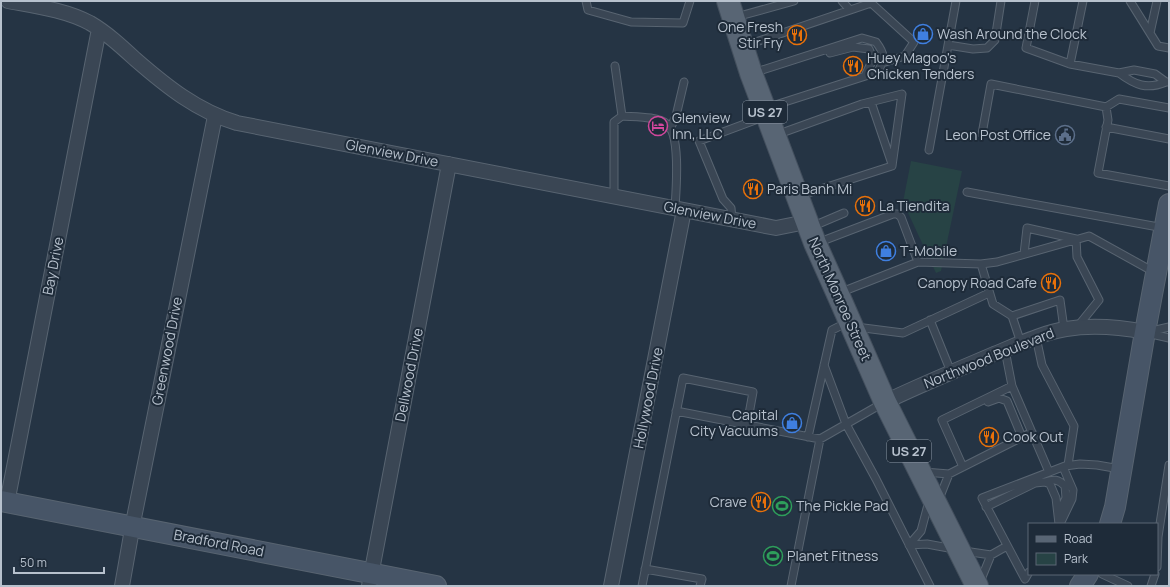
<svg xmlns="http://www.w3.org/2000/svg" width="1170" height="587" font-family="Manrope,sans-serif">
<rect width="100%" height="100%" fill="#253444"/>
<path fill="#274345" d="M911,161L962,171L941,271L936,273L903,202Z"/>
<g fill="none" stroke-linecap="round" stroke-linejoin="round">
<g stroke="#586471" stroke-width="9">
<path id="lane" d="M586,1L588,10L631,22L683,23L690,1
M842,1L850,10
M869,1L914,42L905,56L882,63
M1035,1L1026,48L1070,64L1119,73L1134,70L1155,74L1166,82H1169
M1130,1L1158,46L1169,48
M736,17L794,1
M1150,33L1157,1
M948,45L973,49L987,48L995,40L1001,1
M744,46L871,3
M830,53L853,47L869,49L873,59L865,76
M1070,64L1083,1
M615,66L622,116C633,117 658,116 667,124C681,135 676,191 675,208
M753,73L862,38L876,42C885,54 885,58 878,72L766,108
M1119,73C1135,85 1147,90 1166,82
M871,102L892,164
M1106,107L1108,120L1098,173L1169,186
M1106,127L1169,139
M670,129L676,116L684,82
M982,134L991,84L1106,107L1119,99L1169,108
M776,135L862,104L902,94L892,166
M929,150L956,1
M967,192L1164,228
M614,196V122L622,116
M799,196L892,166
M732,219L731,208L723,199L699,141L766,116
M811,227L844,213
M817,243L893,214H897L901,217L918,262L839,293
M1024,254L1027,228L1076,239L1077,257L1099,300L1078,326
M918,262L981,264L997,262L1089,236L1154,272
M981,264L993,304L1012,316L1021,343
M1012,316L1060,300L1064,329
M930,320L951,372
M856,327L903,333L989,293
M1147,332L1169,327
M1147,333L1169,338
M1036,337L1042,365L1074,426L1068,465
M1005,350L1012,386L1049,472
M824,365L846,424L876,479L930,586
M988,402L999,398L1007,401L1022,437
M676,411L820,439L883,403
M808,437L832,330L848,322
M963,467L942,420L1012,386
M924,472L949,474L1032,432
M1045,482C1054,479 1058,479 1065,486L1066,498L1058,514
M939,499L949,474
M986,507L1035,483L1045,482L1050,484L1056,498L1059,524
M1060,524L1072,499L1073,490L1063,467
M909,545L927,544L954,549
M909,545L921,531L929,501
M964,551L991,555L1007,546
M1157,567L1158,537L1169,465
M645,569L702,579L700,586
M1029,572L1025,579L982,498L1065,466L1080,464L1097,465L1120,469
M1102,574L1128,586
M980,582L991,555
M642,586L683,378L753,392L747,425
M791,586L820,439
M1151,586L1155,574"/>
</g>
<g stroke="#586471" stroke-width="16">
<path id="street" d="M8,1C35,6 66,10 90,23C107,33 121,46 135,59C166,86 197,111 237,123L776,228L806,222
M885,402C920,385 957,370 994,354C1017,345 1041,333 1066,329C1091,325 1119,327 1145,332
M7,503L99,29
M122,586L134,518L215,116
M369,586L449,164
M611,586L684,210"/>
</g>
<g stroke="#586471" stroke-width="22">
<path id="secondary" d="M1,501L436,586
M1110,524L1115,507L1145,332L1169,204
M1080,586L1088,574"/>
</g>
<g stroke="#434f5d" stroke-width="24">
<path id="primary" d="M728,1L751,73L815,243L840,299L885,402L977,586"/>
</g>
<use href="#lane" stroke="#3a4654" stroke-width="7"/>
<use href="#street" stroke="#3a4654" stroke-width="14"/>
<use href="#secondary" stroke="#475567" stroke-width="20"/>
<use href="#primary" stroke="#586574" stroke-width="22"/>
</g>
<defs>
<g id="shop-ring" transform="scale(1)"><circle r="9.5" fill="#1e2b39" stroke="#3f7fe0" stroke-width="1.5"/><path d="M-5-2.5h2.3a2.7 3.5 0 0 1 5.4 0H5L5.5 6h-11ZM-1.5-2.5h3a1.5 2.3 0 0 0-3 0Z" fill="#3f7fe0"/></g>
<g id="restaurant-ring" transform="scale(1)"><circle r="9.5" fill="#1e2b39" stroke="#e8710a" stroke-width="1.5"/><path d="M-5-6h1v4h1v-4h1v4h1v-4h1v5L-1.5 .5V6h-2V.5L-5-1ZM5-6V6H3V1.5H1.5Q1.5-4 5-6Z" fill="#e8710a"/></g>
<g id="hotel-ring" transform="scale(1)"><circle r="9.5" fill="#1e2b39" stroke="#d1479c" stroke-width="1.5"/><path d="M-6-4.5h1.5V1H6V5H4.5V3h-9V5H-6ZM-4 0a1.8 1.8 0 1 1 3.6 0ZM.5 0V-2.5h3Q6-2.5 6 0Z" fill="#d1479c"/></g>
<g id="civic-ring" transform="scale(1)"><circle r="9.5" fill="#1e2b39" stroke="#5c6f8a" stroke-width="1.5"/><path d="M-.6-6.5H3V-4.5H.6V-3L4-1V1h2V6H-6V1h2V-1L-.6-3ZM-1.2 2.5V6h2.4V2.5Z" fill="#5c6f8a"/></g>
<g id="stadium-ring" transform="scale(1)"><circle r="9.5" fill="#1e2b39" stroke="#2e9e5b" stroke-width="1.5"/><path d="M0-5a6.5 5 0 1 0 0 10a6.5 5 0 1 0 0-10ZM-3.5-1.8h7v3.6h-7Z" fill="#2e9e5b"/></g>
</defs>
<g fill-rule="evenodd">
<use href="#shop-ring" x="923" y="34"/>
<use href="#restaurant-ring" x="797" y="35"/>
<use href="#restaurant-ring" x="853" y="66"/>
<use href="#hotel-ring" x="658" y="126"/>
<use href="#civic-ring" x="1065" y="135"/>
<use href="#restaurant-ring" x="753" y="189"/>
<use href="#restaurant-ring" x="865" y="206"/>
<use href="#shop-ring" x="886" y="251"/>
<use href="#restaurant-ring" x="1051" y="283"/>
<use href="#shop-ring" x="792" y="423"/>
<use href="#restaurant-ring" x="989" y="437"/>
<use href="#restaurant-ring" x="761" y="502"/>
<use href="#stadium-ring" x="782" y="506"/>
<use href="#stadium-ring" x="773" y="556"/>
</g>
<g text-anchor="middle" stroke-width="4" stroke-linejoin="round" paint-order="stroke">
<g fill="#1e2b39" stroke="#8994a1" stroke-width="1">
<rect x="743" y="101" width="44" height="22" rx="3"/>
<rect x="887" y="440" width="44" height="22" rx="3"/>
</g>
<g font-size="13" font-weight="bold" fill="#b7c1cd">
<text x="765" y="117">US 27</text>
<text x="909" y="456">US 27</text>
</g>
<g font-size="14" fill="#b7c1cd" stroke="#1e2b39" text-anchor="start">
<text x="783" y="32" text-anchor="end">One Fresh<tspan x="783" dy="16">Stir Fry</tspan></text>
<text x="937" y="39">Wash Around the Clock</text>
<text x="867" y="63">Huey Magoo's<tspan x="867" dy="16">Chicken Tenders</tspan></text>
<text x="672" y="123">Glenview<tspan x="672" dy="16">Inn, LLC</tspan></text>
<text x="1051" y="140" text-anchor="end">Leon Post Office</text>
<text x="767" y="194">Paris Banh Mi</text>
<text x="879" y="211">La Tiendita</text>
<text x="900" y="256">T-Mobile</text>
<text x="1037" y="288" text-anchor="end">Canopy Road Cafe</text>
<text x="778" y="420" text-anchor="end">Capital<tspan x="778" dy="16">City Vacuums</tspan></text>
<text x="1003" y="442">Cook Out</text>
<text x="747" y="507" text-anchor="end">Crave</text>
<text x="796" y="511">The Pickle Pad</text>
<text x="787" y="561">Planet Fitness</text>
</g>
<g font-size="14" fill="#b7c1cd" stroke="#1e2b39">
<text transform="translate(392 153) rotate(11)" y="5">Glenview Drive</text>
<text transform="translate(710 215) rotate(11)" y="5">Glenview Drive</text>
<text transform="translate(53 266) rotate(-79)" y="5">Bay Drive</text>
<text transform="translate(840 299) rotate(66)" y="5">North Monroe Street</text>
<text transform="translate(167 351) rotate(-79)" y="5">Greenwood Drive</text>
<text transform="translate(989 358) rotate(-22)" y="5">Northwood Boulevard</text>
<text transform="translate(409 375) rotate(-79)" y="5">Dellwood Drive</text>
<text transform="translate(648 398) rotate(-79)" y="5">Hollywood Drive</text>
<text transform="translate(219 543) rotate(11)" y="5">Bradford Road</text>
</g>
</g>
<rect width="1170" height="587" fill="none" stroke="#b7c1cd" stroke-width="4"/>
<rect x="1028" y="523" width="130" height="52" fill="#1e2b39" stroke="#5b6774"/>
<rect x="1036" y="536" width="20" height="6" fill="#586574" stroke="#5b6774"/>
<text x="1064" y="543" font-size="12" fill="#b7c1cd">Road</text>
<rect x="1036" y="553" width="20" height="12" fill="#274345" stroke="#5b6774"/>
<text x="1064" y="563" font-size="12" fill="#b7c1cd">Park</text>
<path d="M14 567v6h90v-6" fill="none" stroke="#b7c1cd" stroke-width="2"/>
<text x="20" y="567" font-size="12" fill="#b7c1cd" stroke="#1e2b39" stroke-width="3" paint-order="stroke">50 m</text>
</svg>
